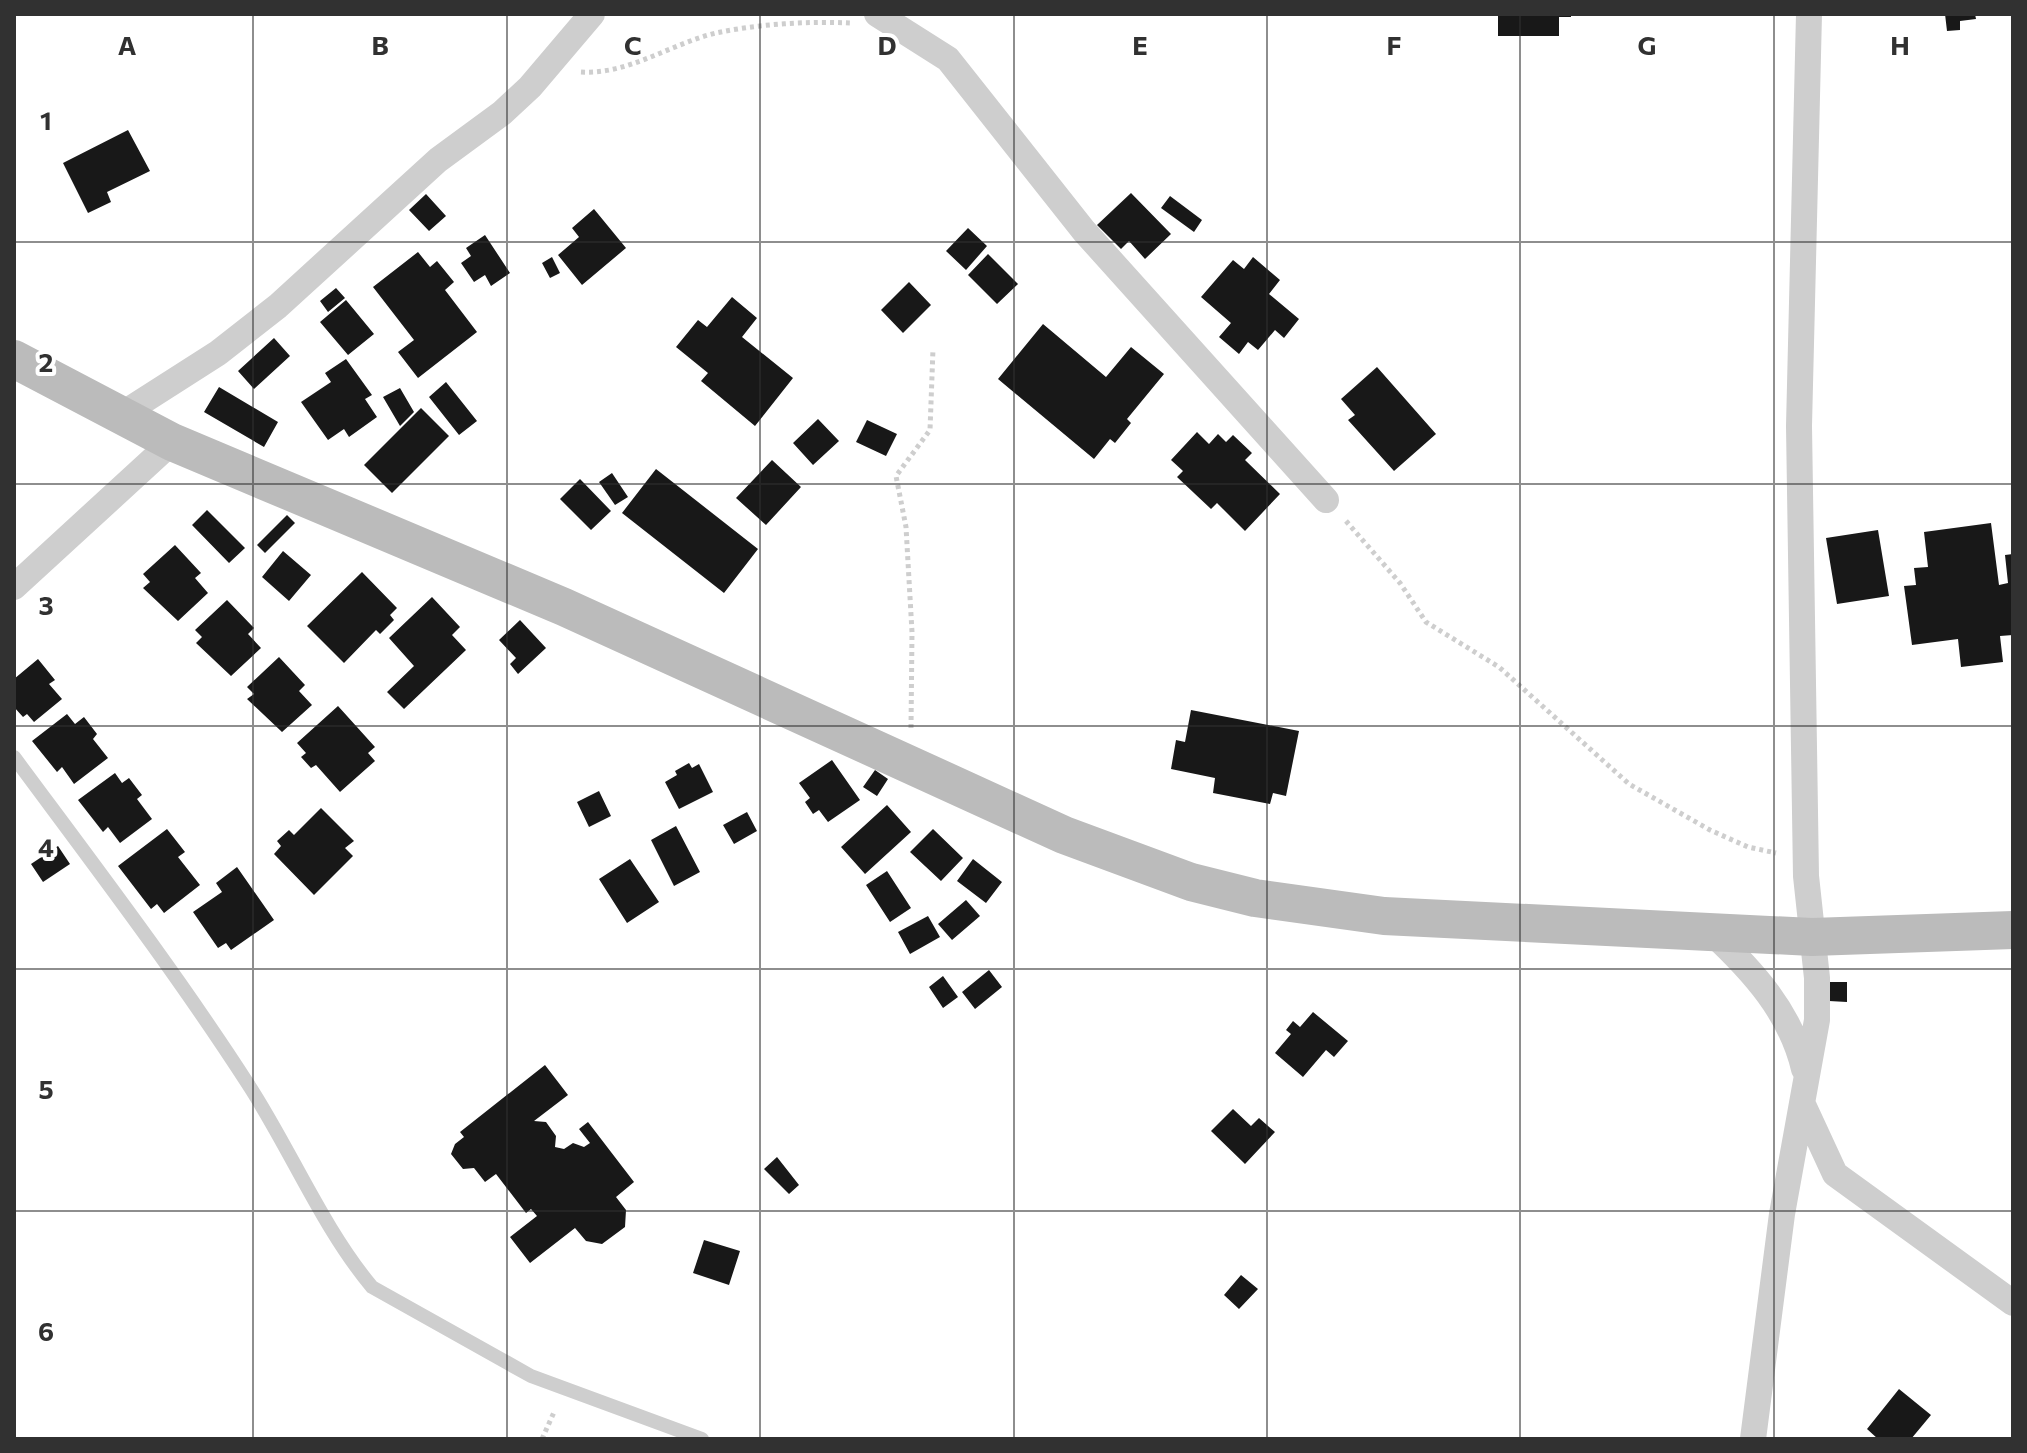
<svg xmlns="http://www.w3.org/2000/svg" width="2027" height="1453" font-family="Commissioner,sans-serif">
<rect width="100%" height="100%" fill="#fff"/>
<path fill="#181818" d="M1498,14H1571V17H1559V36H1498Z
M1945,14H1975L1976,19L1960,21V30L1947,31Z
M128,130L150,171L107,192L111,202L88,213L63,163Z
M1131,193L1171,234L1145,259L1129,241L1121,249L1097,225Z
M426,194L446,216L429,231L409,210Z
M1170,196L1202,220L1194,232L1161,208Z
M594,209L626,248L582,285L558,255L579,237L572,228Z
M968,228L987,246L966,270L946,251Z
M485,235L510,273L491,286L485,275L474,282L461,263L471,256L466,248Z
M418,252L430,267L437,261L454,282L445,290L477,332L418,378L398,352L414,340L373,287Z
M988,254L1018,284L997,304L968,275Z
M552,257L560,273L550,278L542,263Z
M1253,257L1280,280L1269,294L1299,319L1284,338L1275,330L1258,350L1248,342L1239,354L1219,337L1231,323L1201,297L1233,260L1244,269Z
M909,282L931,305L903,333L881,310Z
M336,288L345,298L328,312L320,301Z
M732,297L757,318L742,337L793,378L755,426L701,381L708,373L676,347L698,320L707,327Z
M346,300L374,334L348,355L320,322Z
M1043,324L1106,377L1131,347L1164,374L1127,419L1131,423L1115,443L1110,439L1094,459L998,379Z
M274,338L290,356L254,389L238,371Z
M346,359L372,395L365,399L377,417L349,437L344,429L328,440L301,402L331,382L325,373Z
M1377,367L1436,434L1394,471L1348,420L1355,415L1341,399Z
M446,382L477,421L459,435L429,397Z
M219,387L278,422L264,447L204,412Z
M400,388L414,412L400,426L383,397Z
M421,408L449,436L392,493L364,465Z
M818,419L839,441L813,465L793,443Z
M867,420L897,434L886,456L856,442Z
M1197,432L1209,444L1218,434L1226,442L1233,435L1252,453L1245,460L1280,494L1245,531L1217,503L1211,509L1177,477L1183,471L1171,460Z
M772,460L801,487L766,525L736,498Z
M656,469L758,549L724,593L622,513Z
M612,473L628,497L615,505L599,482Z
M580,479L611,511L591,530L560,499Z
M207,510L245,548L229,563L192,525Z
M287,515L295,523L265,553L257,545Z
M1991,523L1999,585L2008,583L2005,555L2013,554V635L2000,636L2003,662L1961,667L1958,639L1912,645L1904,586L1916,585L1914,568L1928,567L1924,532Z
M1878,530L1889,596L1837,604L1826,538Z
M175,545L201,573L195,578L208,593L178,621L143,588L150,582L143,574Z
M283,551L311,575L289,601L262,577Z
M362,572L397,608L390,615L394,620L380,634L376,630L344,663L307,626Z
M432,597L460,627L452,635L466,650L404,709L387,692L414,666L389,638Z
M227,600L254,628L248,634L261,648L231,676L196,643L202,637L195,630Z
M520,620L546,648L518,674L510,664L516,658L499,640Z
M279,657L305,685L299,691L312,705L282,732L247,699L254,694L247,687Z
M38,659L55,680L49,684L62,699L34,722L27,714L23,717L14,707V679Z
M338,706L375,747L368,753L375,761L340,792L316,765L311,768L301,757L306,753L297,743Z
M1191,710L1299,731L1286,796L1273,793L1270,804L1213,793L1215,778L1171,769L1176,740L1185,742Z
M67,714L75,724L84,717L97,734L93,739L108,758L74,784L62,767L57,772L32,741Z
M832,760L860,800L828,822L819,810L813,814L805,802L810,798L799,783Z
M689,763L692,768L699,764L713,792L679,809L665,782L677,775L675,771Z
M875,770L888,779L877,796L863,787Z
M115,773L122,783L129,778L142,795L137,799L152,819L120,843L108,827L103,832L78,800Z
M599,791L611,816L589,827L577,802Z
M887,805L911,832L865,874L841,847Z
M321,808L354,841L345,848L353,856L314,895L274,854L281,846L277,841L289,830L294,835Z
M747,812L757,831L734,844L723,825Z
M676,826L700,872L674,886L651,840Z
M167,829L185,852L178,857L200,885L164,913L157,904L151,909L118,866Z
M933,829L963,858L941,881L910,852Z
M58,846L70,864L43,882L31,864Z
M630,859L659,902L627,923L599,879Z
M973,859L1002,882L986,903L957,881Z
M237,867L274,920L231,950L226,943L218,948L193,912L222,892L216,883Z
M887,871L911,908L890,922L866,885Z
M966,900L980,916L952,940L938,924Z
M928,916L940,937L910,954L898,932Z
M989,970L1002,987L975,1009L962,992Z
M943,976L958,997L943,1008L929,987Z
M1829,982H1847V1002L1829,1001Z
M1313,1012L1348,1041L1334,1057L1326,1050L1303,1077L1275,1053L1291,1034L1286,1030L1293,1021L1300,1027Z
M545,1065L568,1095L534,1121L546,1122L556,1136L555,1147L564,1149L573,1143L584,1147L590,1143L579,1129L588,1122L634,1182L616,1197L626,1210L625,1227L602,1244L586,1241L575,1228L530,1263L510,1237L537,1216L531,1209L526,1213L496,1174L485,1182L474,1168L463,1169L451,1154L455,1144L464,1137L460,1132Z
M1233,1109L1251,1126L1259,1118L1275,1132L1245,1164L1211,1131Z
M777,1157L799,1185L789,1194L764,1169Z
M704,1240L740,1251L729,1285L693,1273Z
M1241,1275L1258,1289L1239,1309L1224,1295Z
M1899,1389L1931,1415L1911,1439H1878L1867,1429Z"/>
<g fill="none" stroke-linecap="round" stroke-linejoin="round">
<path stroke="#cecece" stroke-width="5" stroke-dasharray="4 4" stroke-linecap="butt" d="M581,72C628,75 670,44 716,33C758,24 808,21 851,23
M1346,521L1400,583L1426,622L1499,667L1629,784L1710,830L1748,847L1776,853
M911,728L912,632L906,527L896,476L930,430L933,349
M542,1439L555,1410"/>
<path stroke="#cecece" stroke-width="14" d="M14,757C94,865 175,971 248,1084C291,1150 322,1227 372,1287L531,1376L702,1439"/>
<path stroke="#cecece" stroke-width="26" d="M877,14L948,59L1084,231L1326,500
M121,415L218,353L278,306L438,160L502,113L530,87L592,14
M14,587L172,442
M1711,932C1753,971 1791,1013 1804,1069
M1804,1107L1835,1174L2013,1303
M1753,1439L1782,1214L1817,1020V978L1806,876L1799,426L1809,14"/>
<path stroke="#bbb" stroke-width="38" d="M14,359L172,442L564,607L1064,835L1191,882L1255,898L1384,916L1812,937L2013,930"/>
</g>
<path fill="none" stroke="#313131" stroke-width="2" stroke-opacity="0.55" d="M253,14V1439M507,14V1439M760,14V1439M1014,14V1439M1267,14V1439M1520,14V1439M1774,14V1439M14,242H2013M14,484H2013M14,726H2013M14,969H2013M14,1211H2013"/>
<g font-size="26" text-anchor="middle" font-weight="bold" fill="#313131" stroke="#fff" stroke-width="8" stroke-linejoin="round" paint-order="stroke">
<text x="127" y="55">A</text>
<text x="380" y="55">B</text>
<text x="633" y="55">C</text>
<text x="887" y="55">D</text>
<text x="1140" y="55">E</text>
<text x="1394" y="55">F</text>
<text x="1647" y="55">G</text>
<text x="1900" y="55">H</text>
<text x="46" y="130">1</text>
<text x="46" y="372">2</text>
<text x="46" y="615">3</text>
<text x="46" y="857">4</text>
<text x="46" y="1099">5</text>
<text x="46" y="1341">6</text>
</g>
<rect width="2027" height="1453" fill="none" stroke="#313131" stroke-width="32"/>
</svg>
